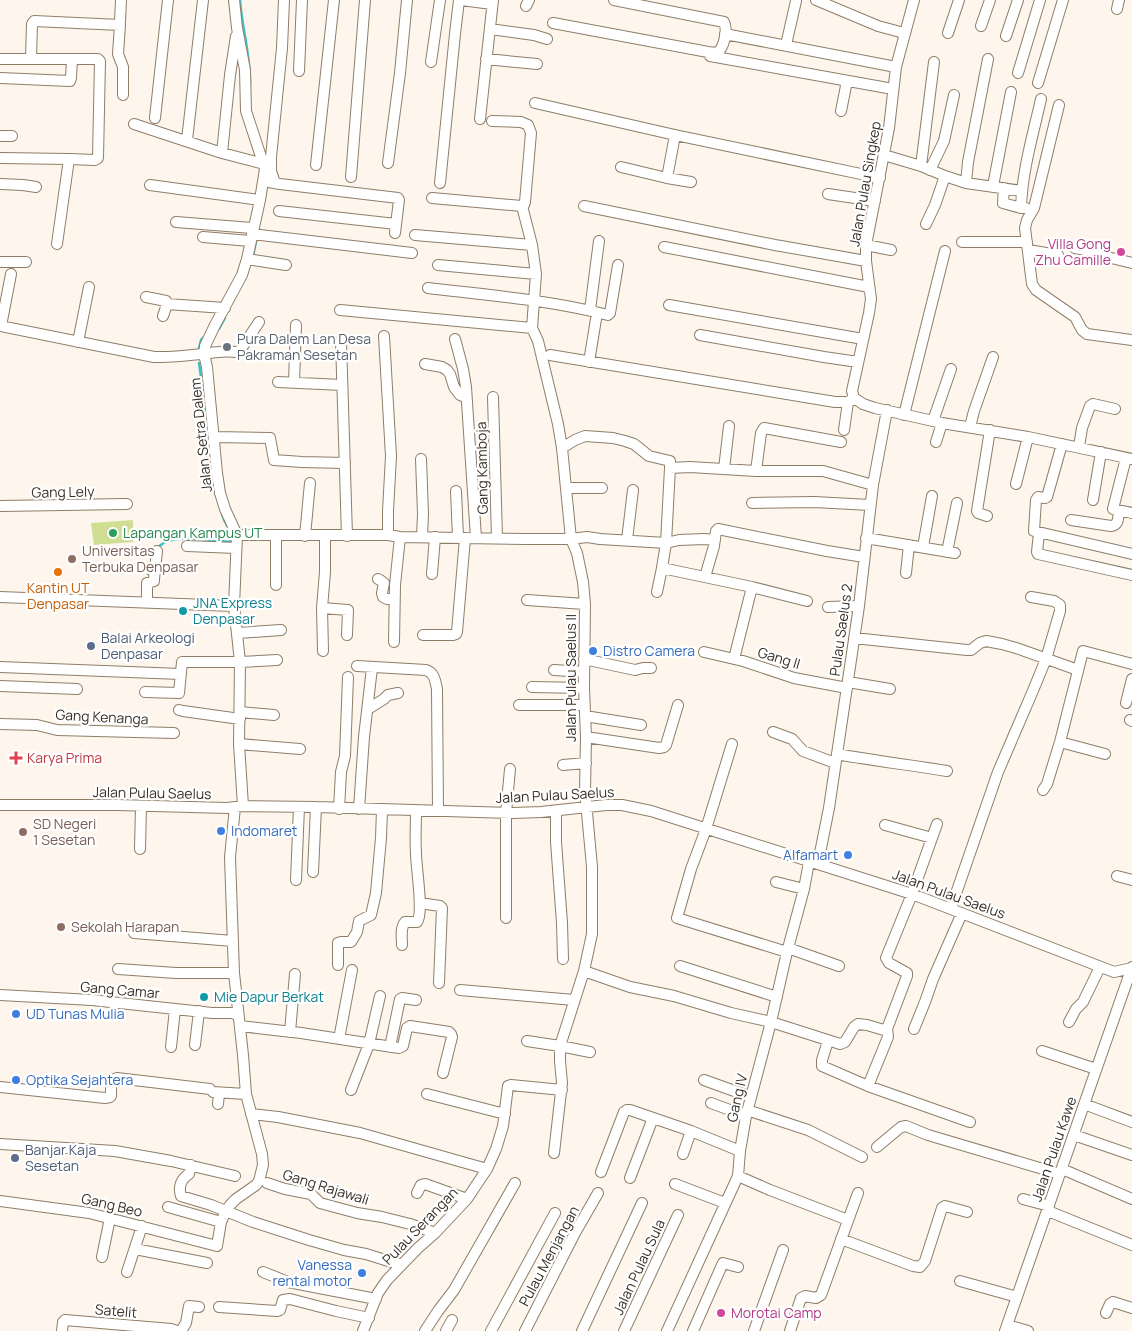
<svg xmlns="http://www.w3.org/2000/svg" width="1132" height="1331" font-family="Manrope,sans-serif">
<rect width="100%" height="100%" fill="#fef6ed"/>
<path fill="#d0de94" d="M133,520V542L94,545L91,523Z"/>
<g fill="none" stroke-linecap="round" stroke-linejoin="round">
<path stroke="#3bc2c9" stroke-width="2.5" d="M240,0C242,28 251,58 250,85
M253,256L257,237
M219,329L225,318
M199,348L201,340L205,336
M199,363L206,412
M222,514L225,522L229,529
M158,547C161,545 164,542 168,541C187,536 210,540 229,542L231,538L232,534
M148,574L151,563"/>
<g stroke="#8f7d68" stroke-width="12">
<path id="minor" d="M234,0L237,28L245,70L246,111L265,169L260,200L247,259L242,275L215,325L205,346L204,354L207,367L217,473L220,493L225,509L237,535L234,606L240,662L239,744L243,806
M461,0L492,4
M816,0L878,26L904,33
M914,0L896,67L889,128L866,245V261L871,299L869,313L852,391L854,398L863,404L875,408L942,423L1028,437L1132,459
M526,6L529,0
M1117,9L1119,0
M120,22L121,0
M553,23L708,52L717,53C724,48 728,30 724,22L614,0
M981,26L990,0
M490,29L534,35L547,39
M948,33L959,0
M725,34L896,67
M1006,36L1018,0
M786,45L796,1
M710,56L893,89
M0,59H98L100,61L98,158L95,160L69,159L57,244
M31,59L32,24L34,21L120,25L118,54L123,67V95
M486,59L537,64
M431,62L440,0
M299,71L302,0
M1018,73L1040,0
M0,78L70,81L71,78L72,59
M1038,83L1063,0
M535,103L675,135L880,178
M1059,105L1034,208L1027,220L1025,228L1032,284L1036,290L1075,317L1082,330L1087,334L1132,340
M841,111L847,81
M155,118L168,0
M480,119L493,0
M492,121L521,122L528,125L531,133L525,202L524,205L522,206
M134,124L222,153L264,164
M0,136H12
M187,140L203,0
M222,153L230,75L236,36
M884,155L921,166L945,176L966,183L1022,191
M0,158L69,159
M388,163L400,73L407,0
M316,165L334,0
M921,166L934,62
M621,167L667,178L691,182
M930,170L944,141L954,95
M351,177L365,0
M667,178L675,135
M269,182L280,184L398,198L399,200L395,233
M275,183L271,171V157L282,48L284,0
M440,183L455,34L459,0
M966,183L968,162L988,59
M0,184L23,185L36,187
M150,185L260,200
M993,186L1011,92
M1004,188L1003,203L1021,208H1026
M828,194L875,201
M432,198L522,206
M522,206L532,245L536,274L532,328L538,341L558,424L562,448L571,539L577,553L583,582L585,604L584,688L586,737L585,791L592,867V934L584,971L560,1046V1061L562,1083L554,1153
M584,206L775,245L866,261
M1021,208C1022,171 1033,135 1041,99
M279,211L396,224
M176,222L252,228
M926,224L935,205L945,176
M252,234L412,253
M415,235L532,245
M203,237L250,241
M962,242H1027
M866,245L891,250
M664,247L869,287
M1075,248L1096,252L1099,255L1132,263
M1028,250L1058,255
M247,259L286,265
M0,262H26
M438,265L536,274
M428,288C488,295 549,300 608,315L610,313L618,265
M146,297L166,301L167,304L163,316
M167,304L225,308
M669,305L863,339
M340,310L532,328
M590,310L599,241
M0,326L154,357C176,358 197,354 219,352C225,351 232,352 239,352L259,322
M1,326L11,274
M700,335L824,357L858,362
M384,336L391,456L388,511V535
M455,339L463,369L466,387L476,538
M341,341L347,536
M78,342L89,287
M550,355L835,402H848L854,398
M589,362L596,319
M425,364L442,367L447,370L450,374L454,387L460,395L466,397
M278,382L342,385
M294,382L296,325
M493,397L497,538
M904,415L945,251
M933,421L951,369
M970,427L974,411L993,357
M844,430L848,402
M215,437L270,438L274,460L302,462L345,463
M936,442L942,423
M1062,444L1047,497L1045,498L1038,497L1036,500L1034,531L1132,554
M1079,447L1082,428L1090,406L1093,404L1115,409
M562,448L575,440L585,436L613,438L625,441L634,444L649,456L670,461V468L666,543L662,568L657,592
M1126,458L1113,509L1132,513
M421,459L423,514L422,537
M670,468L690,467L756,471H823L873,485
M724,469L729,426
M756,471L761,433L764,428L841,442
M1016,484L1028,437
M566,488H602
M456,491L458,537
M1093,500L1101,452
M752,503L814,502L870,505
M0,506L127,504
M987,516L978,513L977,511L990,430
M1071,520L1111,526C1119,525 1118,518 1119,511
M1039,533L1037,552L1038,554L1132,575
M237,535H388L400,537L525,539H571L587,537L600,539L666,543L679,540L704,539L715,540
M276,535V585
M305,536L310,483
M866,538L955,553
M627,540L633,490
M187,546L236,548
M923,547L932,496
M947,552L957,503
M662,568L752,587L807,601
M906,573L909,545
M432,574L435,537
M705,577L714,546L716,531L718,529L827,551L864,557
M378,579L380,580L384,583L382,593L383,597L387,599H394
M0,597L234,606
M527,600L585,604
M147,602V583L154,581V579L157,551
M828,607L859,606
M322,608L348,610L347,635
M238,633L281,630
M423,635H453L456,634L457,632L465,538
M854,638L967,650H971L980,643L986,641L1002,644L1016,648L1078,670
M394,642L395,585L400,537
M323,651L322,608L325,572V536
M704,652L743,661L794,678L847,688
M584,659L635,670L643,668H651
M734,659L752,587
M357,666L426,670C435,673 435,681 437,689L438,810
M0,667L181,674
M554,670L584,672
M848,682L890,689
M0,686L77,689
M532,687L584,688
M145,692L179,693L182,662H240L277,660
M1126,703L1132,679
M519,705H584
M368,709L384,699L388,695L398,693
M179,710L183,711L240,719
M240,712L274,715
M585,716L641,725
M1130,720L1132,721
M0,724L37,725L57,730L174,733
M773,732L792,739L803,751L835,763
M586,737L659,748L664,747L666,745L678,705
M1060,742L1105,754
M239,744L300,749
M732,744L706,829L691,869L677,918L787,952
M837,754C874,761 911,765 947,771
M563,765L586,763
M1043,790L1047,784L1060,742L1083,651L1132,664
M0,805H117L227,808L243,806L316,807L513,813L541,812L606,805H622L651,811L912,894L1114,972L1132,968
M339,809L341,772L345,756L348,677
M359,809L364,737L372,668
M556,811V842L562,923L563,959
M885,825L932,838
M140,849L141,806
M814,863L820,853L829,808L859,606L873,485L887,410
M313,872L316,807
M1117,876L1132,880
M296,880L299,807
M776,882L804,889
M420,903L440,906L442,908L439,983
M951,908L998,772L1032,693L1046,659L1060,611V605L1054,601L1031,597
M506,918V813L510,769
M134,933L233,941
M402,945C402,938 400,928 405,922H417C424,913 416,868 416,853C415,839 416,825 416,811
M788,948L839,966
M338,965V943L341,942H351L357,932L359,921L371,915L376,893L381,838L382,810
M680,966L777,997
M118,969L176,973H234
M584,971L630,987L674,996L731,1013L771,1022L840,1044L845,1042L854,1027L858,1024L867,1025L884,1030L887,1029
M460,990L574,1000
M0,995L92,1000L212,1013H232L238,1015
M1069,1022L1076,1009L1083,1002L1100,967
M240,1026L301,1033L399,1048L403,1046L407,1028L410,1026L449,1032L451,1034L452,1037L443,1073
M914,1029L925,1002L933,979L962,913
M290,1032L295,974
M339,1039L352,970
M527,1041L560,1046L590,1052
M828,1041L822,1060V1066L868,1086L970,1122
M195,1045L199,1011
M171,1047L175,1009
M390,1047L400,999L402,998L416,1000
M1042,1051L1096,1069
M704,1080L751,1097
M868,1086L888,1037L887,1029L907,976V973L889,963L886,958L912,894L937,824
M0,1087L105,1098L110,1097L111,1096V1082L112,1080L117,1078L210,1089
M351,1090L369,1044L380,996
M213,1092L246,1094
M427,1094L505,1114
M711,1103L746,1116
M218,1104L219,1093
M1084,1104L1132,1122
M747,1110L808,1130L862,1157
M251,1114L278,1117L360,1133L487,1169
M1074,1135L1132,1155
M0,1144L115,1151L171,1161L235,1176
M877,1147L901,1127L906,1126L928,1135L1060,1174
M683,1154L691,1131
M191,1165L189,1174C181,1179 178,1187 181,1196L211,1205L253,1222L309,1240L344,1250L366,1254L401,1265
M1062,1169L1132,1199
M601,1172L624,1112L627,1110H630L691,1131L740,1151
M738,1176L770,1190L848,1220
M630,1178L653,1118
M267,1183L285,1189L311,1194L320,1203L357,1213L382,1217L410,1224L435,1233
M675,1184L725,1203
M417,1193L421,1185L425,1184L467,1199
M1023,1199L1049,1206
M0,1201L89,1213L217,1246L221,1222L226,1211L230,1205L236,1199L256,1185L259,1181L263,1165L262,1154L246,1094L243,1055L234,973L230,857L235,807
M168,1207L221,1222
M1048,1211L1132,1245
M841,1239L913,1266L920,1267L925,1261L942,1208L945,1206L967,1212
M135,1249L207,1263
M102,1257L110,1218
M127,1272L142,1226
M263,1272L288,1282L376,1299
M960,1281L1017,1297
M219,1307L277,1311L280,1310L283,1300L290,1299L336,1311L369,1318
M1106,1313L1110,1304L1113,1302L1132,1308
M1007,1325L1028,1331
M62,1331L63,1322L65,1320L171,1329L177,1331
M181,1331L186,1323L189,1306L199,1307
M363,1331L378,1293L387,1280L418,1248L435,1233L467,1199L487,1169L496,1149L503,1126L508,1086L511,1085L562,1090
M425,1331L438,1311L454,1290L515,1183
M446,1331L452,1320
M491,1331L555,1213
M525,1331L575,1233L598,1193
M582,1331L642,1203
M624,1331L678,1215
M667,1331L738,1176L740,1151L746,1116L771,1022L787,952L804,889L809,862
M693,1331L722,1265L723,1263L738,1267
M754,1331L783,1250
M790,1331L801,1298L805,1296L816,1298L821,1295L858,1193
M1005,1331L1132,967"/>
</g>
<use href="#minor" stroke="#fff" stroke-width="10"/>
</g>
<g fill="#d1479c" stroke="#fff" stroke-width="2">
<circle cx="1121" cy="252" r="5"/>
<circle cx="721" cy="1313" r="5"/>
</g>
<circle fill="#6b7280" stroke="#fff" stroke-width="2" cx="227" cy="347" r="5"/>
<circle fill="#2e9e5b" stroke="#fff" stroke-width="2" cx="113" cy="533" r="5"/>
<g fill="#8d6e63" stroke="#fff" stroke-width="2">
<circle cx="72" cy="559" r="5"/>
<circle cx="23" cy="832" r="5"/>
<circle cx="61" cy="927" r="5"/>
</g>
<circle fill="#e8710a" stroke="#fff" stroke-width="2" cx="58" cy="572" r="5"/>
<g fill="#0f9aa8" stroke="#fff" stroke-width="2">
<circle cx="183" cy="611" r="5"/>
<circle cx="204" cy="997" r="5"/>
</g>
<g fill="#5c6f8a" stroke="#fff" stroke-width="2">
<circle cx="91" cy="646" r="5"/>
<circle cx="15" cy="1158" r="5"/>
</g>
<g fill="#3f7fe0" stroke="#fff" stroke-width="2">
<circle cx="593" cy="651" r="5"/>
<circle cx="221" cy="831" r="5"/>
<circle cx="848" cy="855" r="5"/>
<circle cx="16" cy="1014" r="5"/>
<circle cx="16" cy="1080" r="5"/>
<circle cx="362" cy="1273" r="5"/>
</g>
<path fill="#e0444e" stroke="#fff" stroke-width="2" d="M13.5 750.5h5v5h5v5h-5v5h-5v-5h-5v-5h5z"/>
<g text-anchor="middle" stroke-width="4.5" stroke-linejoin="round" paint-order="stroke">
<g font-size="14" fill="#372f26" stroke="#fff">
<text transform="translate(865 184) rotate(-80)" y="5">Jalan Pulau Singkep</text>
<text transform="translate(201 435) rotate(-96)" y="5">Jalan Setra Dalem</text>
<text transform="translate(482 468) rotate(-91)" y="5">Gang Kamboja</text>
<text transform="translate(63 492) rotate(-1)" y="5">Gang Lely</text>
<text transform="translate(841 630) rotate(-82)" y="5">Pulau Saelus 2</text>
<text transform="translate(779 658) rotate(17)" y="5">Gang II</text>
<text transform="translate(571 678) rotate(-90)" y="5">Jalan Pulau Saelus II</text>
<text transform="translate(102 717) rotate(3)" y="5">Gang Kenanga</text>
<text transform="translate(152 793) rotate(1)" y="5">Jalan Pulau Saelus</text>
<text transform="translate(555 795) rotate(-3)" y="5">Jalan Pulau Saelus</text>
<text transform="translate(949 894) rotate(20)" y="5">Jalan Pulau Saelus</text>
<text transform="translate(120 990) rotate(5)" y="5">Gang Camar</text>
<text transform="translate(737 1098) rotate(-77)" y="5">Gang IV</text>
<text transform="translate(1054 1149) rotate(-71)" y="5">Jalan Pulau Kawe</text>
<text transform="translate(326 1187) rotate(17)" y="5">Gang Rajawali</text>
<text transform="translate(112 1205) rotate(13)" y="5">Gang Beo</text>
<text transform="translate(420 1226) rotate(-46)" y="5">Pulau Serangan</text>
<text transform="translate(549 1256) rotate(-62)" y="5">Pulau Menjangan</text>
<text transform="translate(639 1267) rotate(-65)" y="5">Jalan Pulau Sula</text>
<text transform="translate(116 1311) rotate(5)" y="5">Satelit</text>
</g>
<g font-size="14" fill="#b23c85" stroke="#fff" text-anchor="end">
<text x="1111" y="249">Villa Gong<tspan x="1111" dy="16">Zhu Camille</tspan></text>
<text x="731" y="1318" text-anchor="start">Morotai Camp</text>
</g>
<g font-size="14" fill="#5b616d" stroke="#fff" text-anchor="start">
<text x="237" y="344">Pura Dalem Lan Desa<tspan x="237" dy="16">Pakraman Sesetan</tspan></text>
</g>
<g font-size="14" fill="#27864d" stroke="#fff" text-anchor="start">
<text x="123" y="538">Lapangan Kampus UT</text>
</g>
<g font-size="14" fill="#785e54" stroke="#fff" text-anchor="start">
<text x="82" y="556">Universitas<tspan x="82" dy="16">Terbuka Denpasar</tspan></text>
<text x="33" y="829">SD Negeri<tspan x="33" dy="16">1 Sesetan</tspan></text>
<text x="71" y="932">Sekolah Harapan</text>
</g>
<g font-size="14" fill="#c56008" stroke="#fff">
<text x="58" y="593">Kantin UT<tspan x="58" dy="16">Denpasar</tspan></text>
</g>
<g font-size="14" fill="#0d838f" stroke="#fff" text-anchor="start">
<text x="193" y="608">JNA Express<tspan x="193" dy="16">Denpasar</tspan></text>
<text x="214" y="1002">Mie Dapur Berkat</text>
</g>
<g font-size="14" fill="#4e5e75" stroke="#fff" text-anchor="start">
<text x="101" y="643">Balai Arkeologi<tspan x="101" dy="16">Denpasar</tspan></text>
<text x="25" y="1155">Banjar Kaja<tspan x="25" dy="16">Sesetan</tspan></text>
</g>
<g font-size="14" fill="#366cbe" stroke="#fff" text-anchor="start">
<text x="603" y="656">Distro Camera</text>
<text x="231" y="836">Indomaret</text>
<text x="838" y="860" text-anchor="end">Alfamart</text>
<text x="26" y="1019">UD Tunas Mulia</text>
<text x="26" y="1085">Optika Sejahtera</text>
<text x="352" y="1270" text-anchor="end">Vanessa<tspan x="352" dy="16">rental motor</tspan></text>
</g>
<g font-size="14" fill="#be3a42" stroke="#fff" text-anchor="start">
<text x="27" y="763">Karya Prima</text>
</g>
</g>
</svg>
